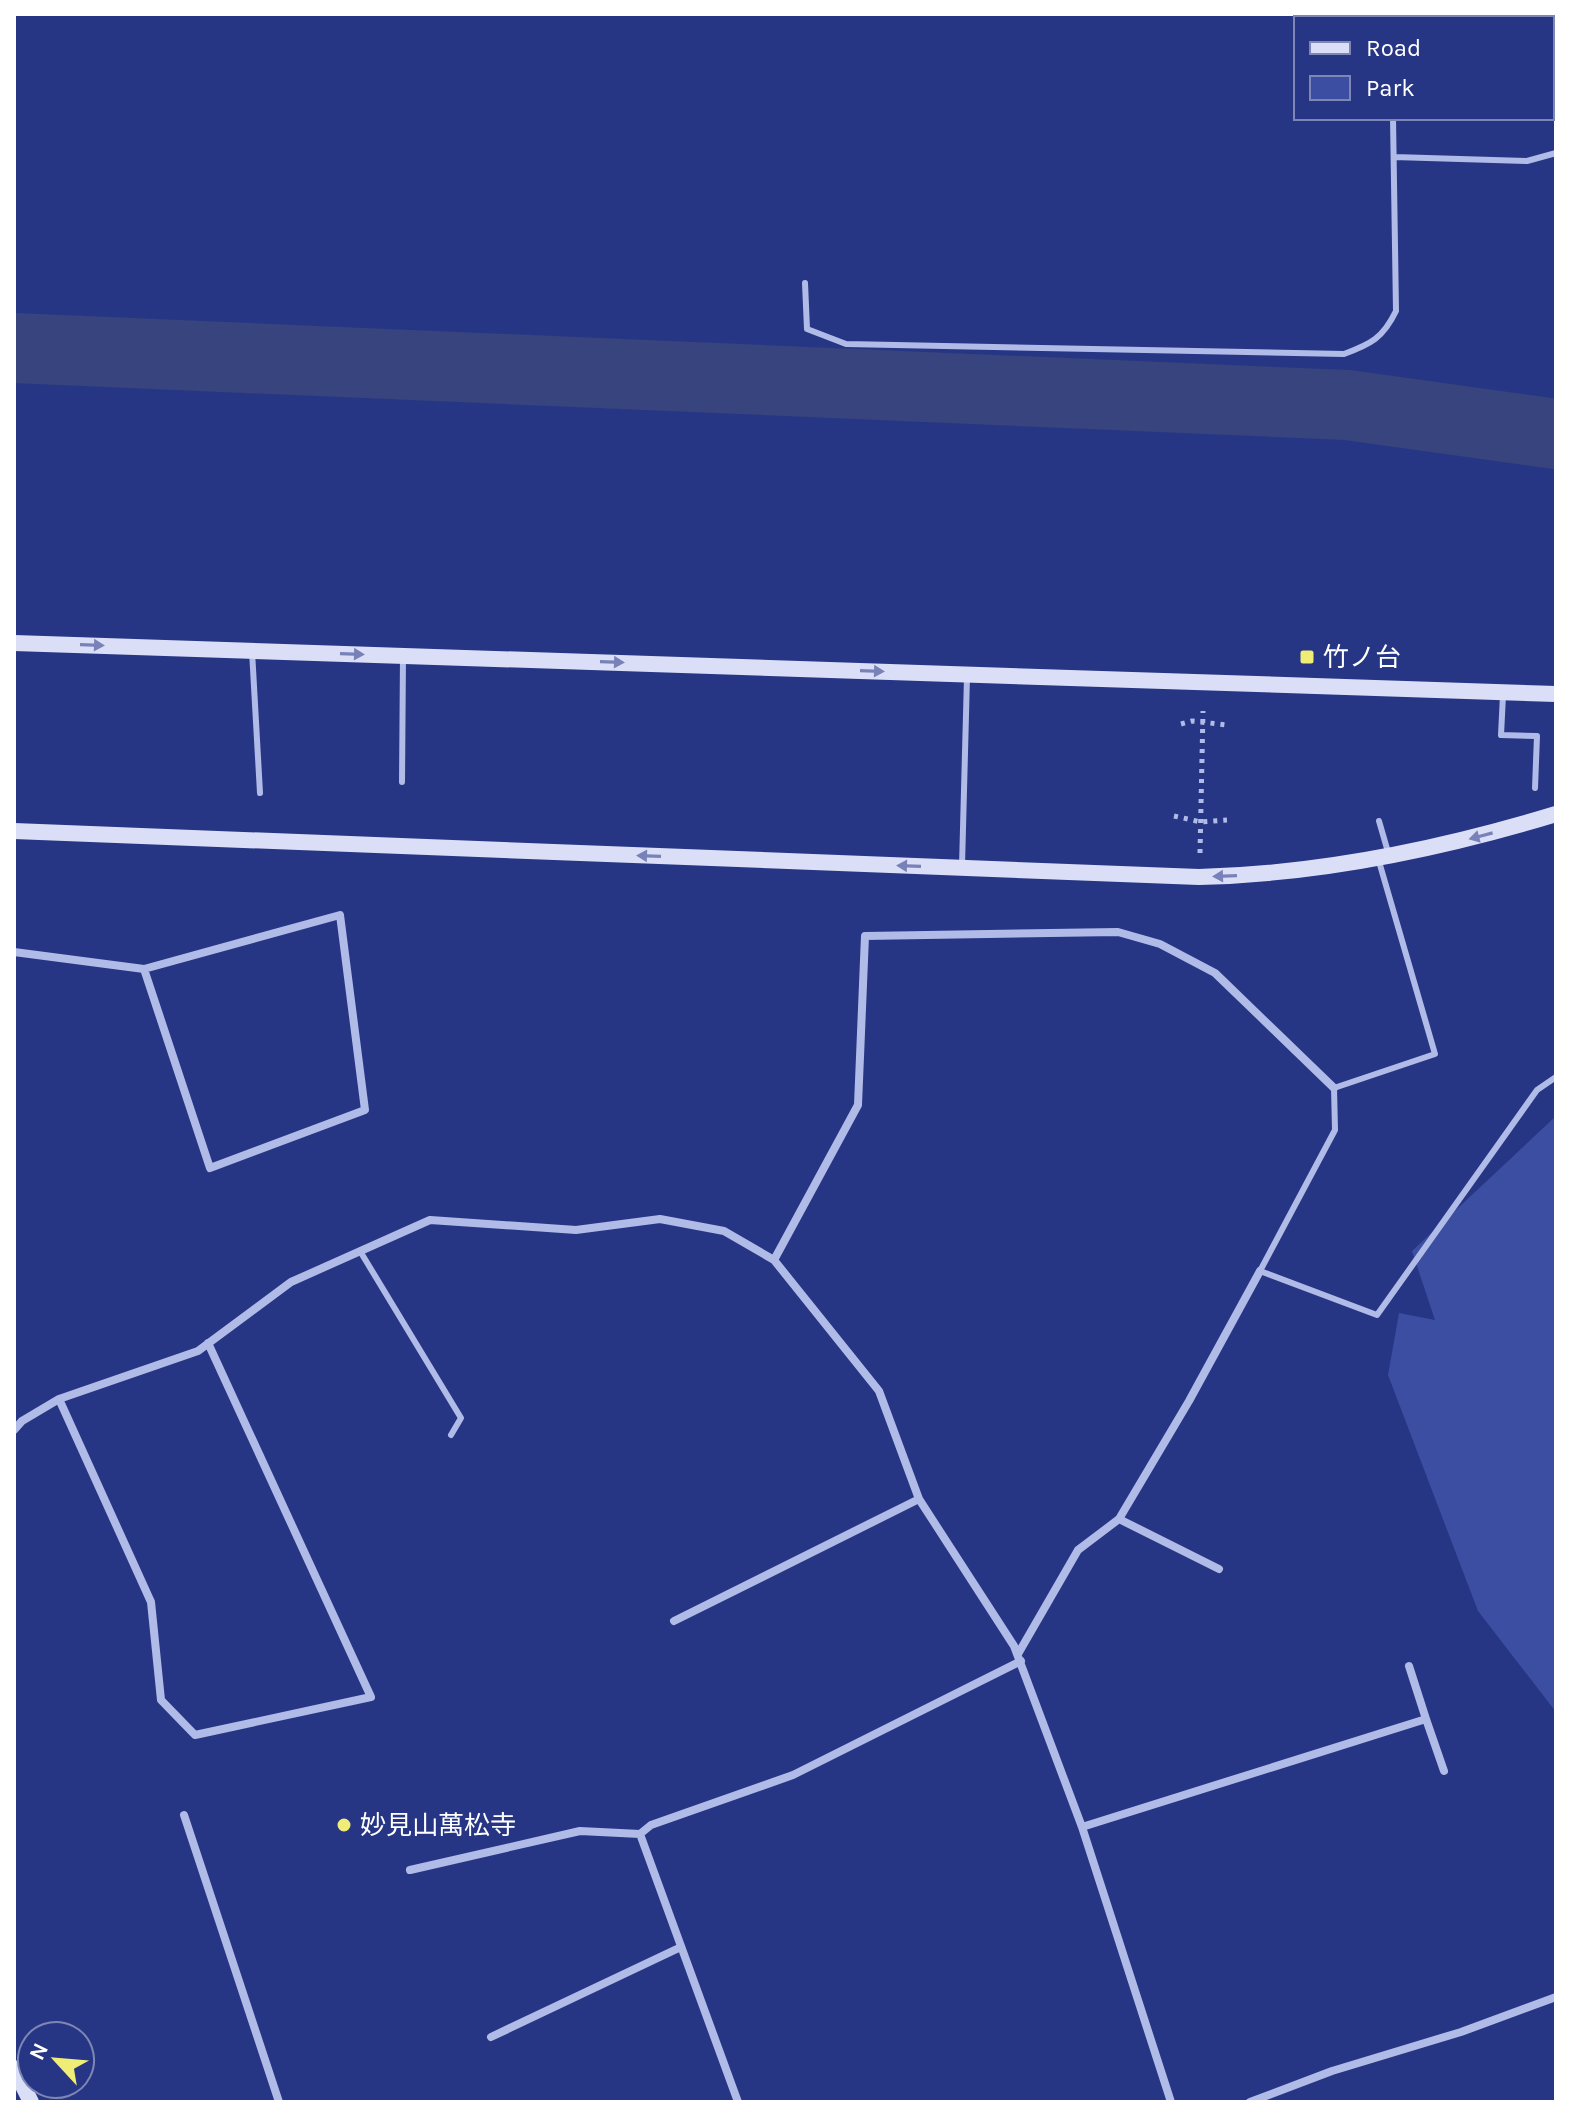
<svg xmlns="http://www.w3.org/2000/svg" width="1570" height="2116" font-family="Karla,'Noto Sans JP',sans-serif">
<rect width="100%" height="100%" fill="#273684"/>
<path fill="#3b4ea1" d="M1556,1116V1712L1478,1611L1388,1375L1399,1313L1435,1320L1412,1251Z"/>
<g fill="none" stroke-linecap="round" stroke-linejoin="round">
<path stroke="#38447e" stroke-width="70" d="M14,348L1347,405L1556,434"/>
<path stroke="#b0bbe7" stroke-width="5" stroke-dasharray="4 6" stroke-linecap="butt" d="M1181,724L1192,721L1227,725
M1174,816L1201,822L1227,820
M1200,853L1203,711"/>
<path stroke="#b0bbe7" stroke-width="6" d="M1391,14V18
M1394,157L1527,161L1556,153
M805,283L807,329L846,344L1344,354C1371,344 1383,338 1396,311L1393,118
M252,651L260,793
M1503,695L1501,735L1537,736L1535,788
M402,782L403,656
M1379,821L1388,852
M1378,858L1435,1054L1334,1088L1335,1130L1260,1271L1377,1315L1537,1090L1556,1077
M962,866L967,677
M360,1251L461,1418L451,1435"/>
<path stroke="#b0bbe7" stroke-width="8" d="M14,952L144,969L340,915L365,1110L210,1168L144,969
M774,1260L858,1105L865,936L1118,932L1160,944L1215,973L1334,1088
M59,1399L151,1602L161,1700L195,1735L371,1697L208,1343
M14,1430L22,1421L59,1399L198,1351L291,1282L430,1220L576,1230L660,1219L724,1231L774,1260L879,1391L919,1499L1014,1646L1082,1827L1171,2102
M1119,1519L1219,1569
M674,1621L919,1499
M1018,1654L1078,1550L1119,1519L1189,1401L1260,1271
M1426,1719L1444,1771
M184,1815L279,2102
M1082,1827L1426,1719L1409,1666
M410,1870L580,1831L640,1834
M491,2037L681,1947
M738,2102L640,1834L651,1825L793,1775L1021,1661
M1250,2102L1332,2071L1461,2032L1556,1997"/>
<path stroke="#dadff7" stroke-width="16" d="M14,643L1556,694
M14,831L1199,877C1320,874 1441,849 1556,814
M14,2068L31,2102"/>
</g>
<defs><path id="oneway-solid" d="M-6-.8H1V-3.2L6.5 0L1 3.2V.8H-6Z" transform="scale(2)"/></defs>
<g fill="#7882b8">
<use href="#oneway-solid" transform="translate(92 645) rotate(2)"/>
<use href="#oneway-solid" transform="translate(352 654) rotate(2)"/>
<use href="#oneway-solid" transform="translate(612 662) rotate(2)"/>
<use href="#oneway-solid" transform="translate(872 671) rotate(2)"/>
<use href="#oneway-solid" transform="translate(1481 836) rotate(165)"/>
<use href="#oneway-solid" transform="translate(649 856) rotate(-178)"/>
<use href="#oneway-solid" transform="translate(909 866) rotate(-178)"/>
<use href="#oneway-solid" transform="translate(1225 876) rotate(178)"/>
</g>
<g fill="#f0ed76" stroke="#273684" stroke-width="3">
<rect x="1299" y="649" width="16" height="16" rx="4"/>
<circle cx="344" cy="1825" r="8"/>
</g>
<g text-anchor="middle" stroke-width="6" stroke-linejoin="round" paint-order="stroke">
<g font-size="26" fill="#fff" stroke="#273684" text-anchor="start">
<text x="1323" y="666">竹ノ台</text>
<text x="360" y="1834">妙見山萬松寺</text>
</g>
</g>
<rect width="1570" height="2116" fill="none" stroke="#ffffff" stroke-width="32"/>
<rect x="1294" y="16" width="260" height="104" fill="#273684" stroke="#7d86b5" stroke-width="2"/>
<rect x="1310" y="42" width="40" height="12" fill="#dadff7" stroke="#7d86b5" stroke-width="2"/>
<text x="1366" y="56" font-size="24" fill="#ffffff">Road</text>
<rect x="1310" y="76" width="40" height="24" fill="#3b4ea1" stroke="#7d86b5" stroke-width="2"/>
<text x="1366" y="96" font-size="24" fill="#ffffff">Park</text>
<g transform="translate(56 2060) rotate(296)"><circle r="38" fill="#273684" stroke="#7d86b5" stroke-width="2"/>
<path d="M0-6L14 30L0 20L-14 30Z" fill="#f0ed76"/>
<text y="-12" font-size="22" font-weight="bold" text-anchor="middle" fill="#ffffff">N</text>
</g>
</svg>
